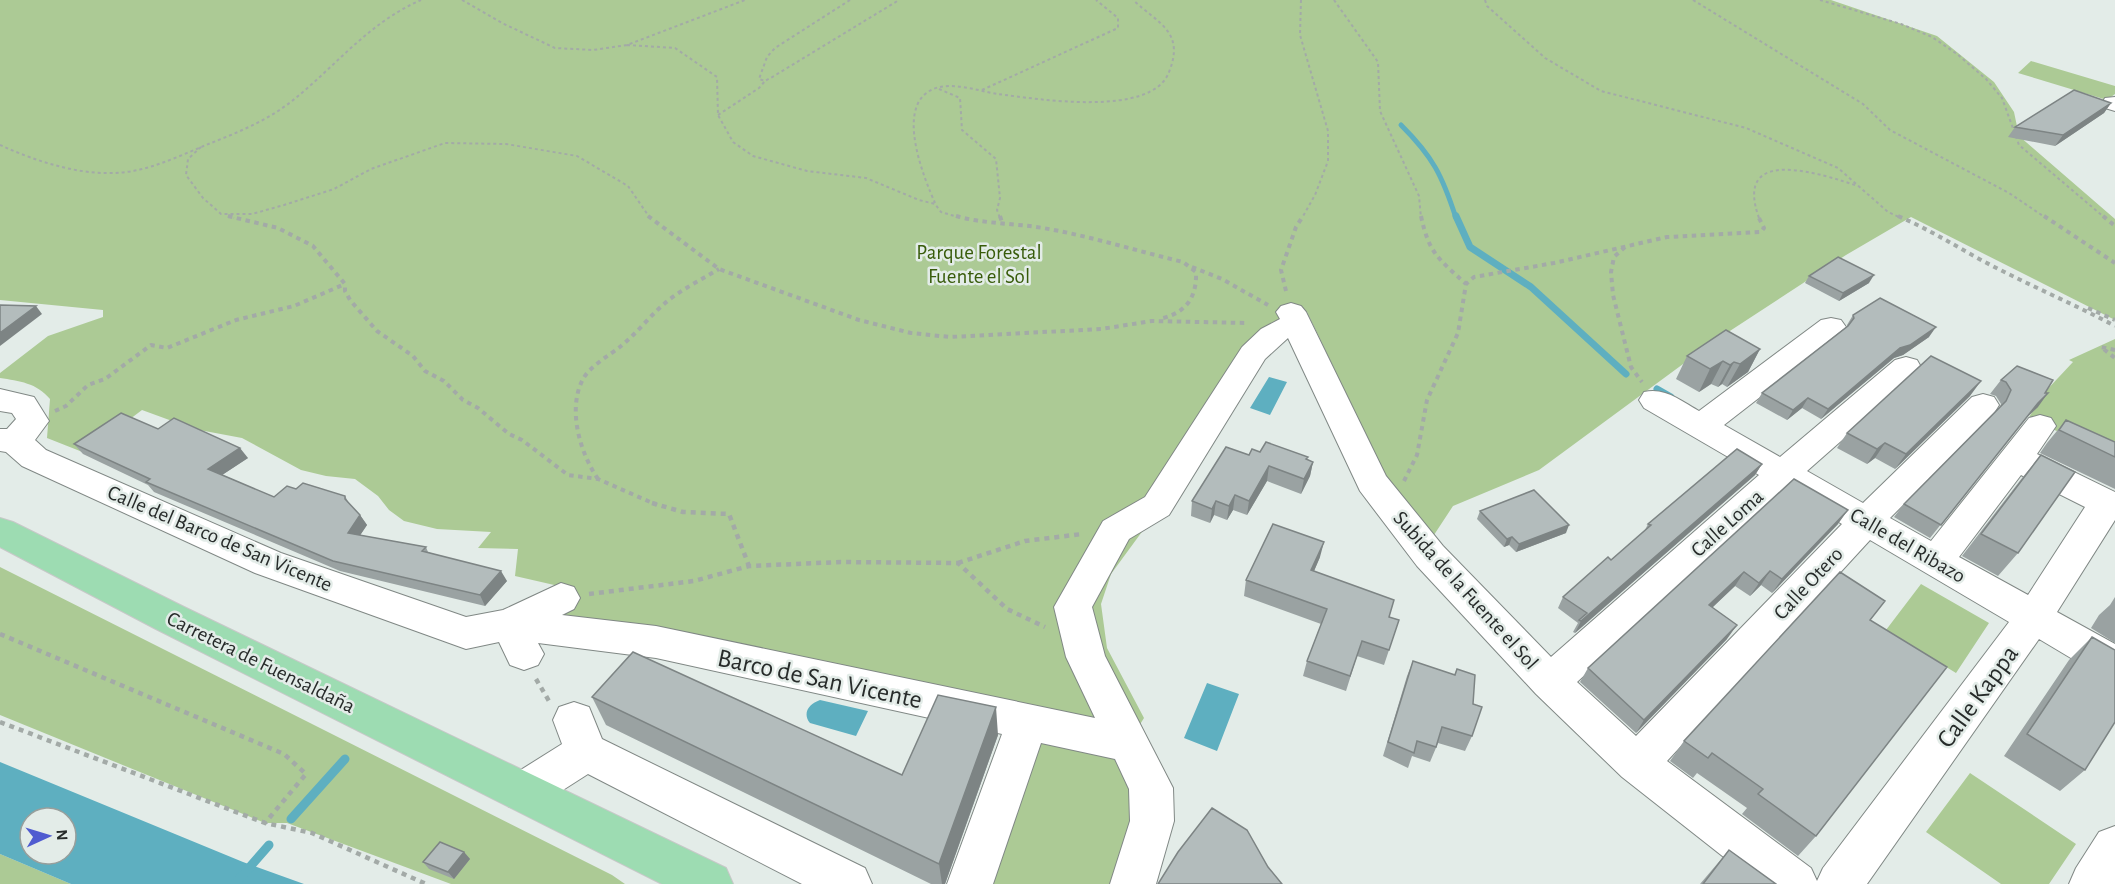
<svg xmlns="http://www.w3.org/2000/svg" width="2115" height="884" font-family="'Alegreya Sans',sans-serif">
<rect width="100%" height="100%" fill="#e3ece8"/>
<path fill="#acca95" d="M0,0H1831L1937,36L1994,82L2014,112L2019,136L2115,219V320L1911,217L1846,255L1713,342L1539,470L1453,506L1430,541L1385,475L1307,312L1256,335L1144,529L1111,574L1101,604L1107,648L1144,718L1123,751L1141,803L1116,884H979L1034,731L824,686L544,639L563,587L515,576L518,549L478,548L491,532L437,529L404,521L389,510L378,496L355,479L326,476L301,470L242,438L194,429L142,410L85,453L47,438L50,399C37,383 19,381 0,378V373L48,336L103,317V310L0,300Z
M2031,61L2115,86V94L2107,100L2018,73Z
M2115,339V455L2028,419L2043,394L2073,362L2069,360Z
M0,567L612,875L625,884H451L287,823H265L0,715Z
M1921,584L1989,623L1956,673L1886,630Z
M1970,773L2076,844L2049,884H2001L1926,832Z
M0,854L71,884H0Z"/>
<path fill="#5eafc0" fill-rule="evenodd" d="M1269,377L1287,382L1270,415L1250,408Z
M1207,683L1239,694L1217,751L1184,738Z
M820,700L868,711L856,736L810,723C802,713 809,704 820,700Z
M0,762L243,862L304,884H71L0,854ZM30,818H66V854H30Z"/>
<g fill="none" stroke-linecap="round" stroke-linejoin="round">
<path stroke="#5eafc0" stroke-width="5" d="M1401,125C1433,157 1442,175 1456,218"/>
<path stroke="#5eafc0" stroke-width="7" d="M1456,216L1470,247L1531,287L1626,374
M1657,389L1671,397"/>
<path stroke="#5eafc0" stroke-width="9" d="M291,819L345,759
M235,884L269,845"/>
<g stroke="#808885" stroke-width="2">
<path id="minor" d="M2115,97V111L2105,108L2102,103L2105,98Z
M1291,303L1301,306L1306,312L1386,476L1443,546L1551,657L1759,475L1644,408L1639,400L1644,392C1665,387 1681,401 1699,411L1821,320L1831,318L1841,320L1846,327L1841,334L1724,425L1780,457L1895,360L1906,357L1917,360L1921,367L1917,374L1807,471L1863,503L1972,397L1983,394L1994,397L1999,405L1994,413L1890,518L1931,541L2029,418L2040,415L2051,418L2056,426L2037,454L2115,492V520L2057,612L2115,644V681L2101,676L2039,639L1867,884H1758L1622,777L1536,694L1417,566L1360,491L1288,338L1265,359L1169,515L1129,539L1092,607L1105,656L1173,788L1174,821L1156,884H1110L1130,821L1129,789L1115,759L1041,743L993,884H947L1002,734L656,658L538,643L544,654L538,665L524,670L510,665L499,642L466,649L255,573L22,466L6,452L0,451V429H7L16,419L12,413L0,411V389L34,397L49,421L35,440L46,450L281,553L466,617L503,610L561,583L574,587L580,598L574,609L562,615L656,626L1095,718L1066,657L1054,607L1103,521L1145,497L1242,347L1261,329L1280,319L1276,312L1281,306ZM2021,475L2085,507L2028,595L1959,557ZM1785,490L1842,524L1636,736L1577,682ZM1870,540L2009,622L1823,868L1817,881L1811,868L1667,761Z
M574,702L589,707L602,739L865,868L872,884H802L588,774L538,806L523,812L508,806L501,792L508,778L562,744L553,720L559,707Z
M2115,826V884H2069L2076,868L2099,832Z"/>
</g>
<g stroke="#c7c8c8" stroke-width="2">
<path id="major" d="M0,518L13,522L184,607L726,868L733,884H662L156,629L0,547Z"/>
</g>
<path stroke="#a3aaa7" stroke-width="2" stroke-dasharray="3 3" stroke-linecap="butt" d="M462,0L502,23L555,48L593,50L627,45L745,0
M850,0L775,48L767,57L759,79L765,81L774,76L899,0
M1301,0L1300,35L1328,131V161L1315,195L1302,218
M1334,0L1378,62L1380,111L1419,196L1421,218
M1485,0L1487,6L1545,58L1601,91L1746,128L1838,168L1888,212L1901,218
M1693,0L1863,104L1890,130L2009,193L2046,218
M1820,0L1901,24L1932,37L1957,54L1986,79L2002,98L2019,145L2105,218
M627,45L675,48L717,77L718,115L733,142L753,156L807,171L866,178L919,200L935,204L941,212L961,218
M939,89L960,98L962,130L996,159L1000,198L997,210L1000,218
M982,90L1118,28V18L1096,0
M718,115L759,88L765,81
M0,145C40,163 89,179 133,171C160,166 186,153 211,143C239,132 268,120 292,101C336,66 368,23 421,0
M201,147L188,159L186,175L203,198L221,214H252L284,205L334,189L371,169L445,143L506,144L577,156L628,186L650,218
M935,203C924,178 900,118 924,95C943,77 976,91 998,94C1037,99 1152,118 1169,72C1185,32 1159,24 1133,0
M228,216L234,218
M1759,218C1732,143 1824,175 1858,186"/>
<path stroke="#a3aaa7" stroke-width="4" stroke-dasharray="4.5 4.5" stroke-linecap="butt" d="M228,216L278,228L313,246L345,284V291L350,300L377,331L413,356L425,371L444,381L463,400L478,408L509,434L522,440L568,475L598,479L657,505
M648,216L719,269L859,320L911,333L950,337L1101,329L1152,321L1247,323
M956,216C984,224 1013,223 1043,228C1090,236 1137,251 1183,262L1196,272C1197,296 1187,312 1163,318
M1000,216L1002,222
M1421,216C1429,254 1439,259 1466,284
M1898,216C1928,229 1954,245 1983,261C2026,284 2072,303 2115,326
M2044,216L2115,263
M2103,216L2115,226
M1625,247L1614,257L1611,272L1613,295L1631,367L1642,382
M1192,267L1222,279L1268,305
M1286,291L1281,270L1296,227L1303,216
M2088,308L2115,320
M2115,350L2101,347L2115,358
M55,411L66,406L88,385L105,379L151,345L167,348L236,320L294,306L345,284
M598,479C580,453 567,409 583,379C590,366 610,355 621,346C637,333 649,317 664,304C680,290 701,280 719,269
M1404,481L1417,455L1427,400L1458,333L1466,284L1474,277L1554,263L1667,237L1761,232L1764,228L1758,216"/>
<path stroke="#a3aaa7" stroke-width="4.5" stroke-dasharray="5 5" stroke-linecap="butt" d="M652,503L683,512L729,514L749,566
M958,563L1025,541L1082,534
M589,594L694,581L749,566L841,562L958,563L1007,609L1045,627
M0,634L284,754L306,774L265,823
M536,679L549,701
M0,722L265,823L312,833L426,884"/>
<use href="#minor" fill="#fff" fill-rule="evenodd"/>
<use href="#major" fill="#9ddcb2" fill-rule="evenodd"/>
</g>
<path fill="#9aa2a2" d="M2111,103L2104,113L2055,146L2008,137L2015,127Z
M1809,276L1869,283L1839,301L1805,283Z
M1853,315L1929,337L1903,355L1894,358L1821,419L1802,408L1787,420L1756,403L1762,393L1847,326V325Z
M1760,349L1748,372L1727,387L1722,384L1718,387L1711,384L1699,392L1676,379L1687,356Z
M2017,366L2038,407L2027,417L1930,538L1894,517L1904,504L1999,409L2001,404L1996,396L1990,394L2001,380Z
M1970,396L1895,469L1875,458L1867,464L1837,448L1847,433Z
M2066,420L2115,442V489L2040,453L2047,443Z
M158,429L248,458L222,475L274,497L296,489L345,496L350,505L360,515L367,525L360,535L426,547L428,552L507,581L485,606L340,571L154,492L148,485L83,454L74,444Z
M1260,452L1308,457L1307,459L1313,462L1310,476L1301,494L1267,481L1247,515L1233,510L1227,520L1214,515L1210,523L1191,516L1192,501L1249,455Z
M2041,455L2018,553L1998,576L1962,556L2022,478Z
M1762,464L1755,475L1575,633L1573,632L1578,623L1558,608L1563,597L1611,560L1644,532L1648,524Z
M1794,479L1838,524L1772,593L1761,585L1750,596L1735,586L1712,608L1727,639L1636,733L1580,682L1588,668Z
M1480,511L1566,533L1516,552L1509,545L1504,547L1477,519Z
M1320,557L1314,571L1389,617L1399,620L1384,665L1357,656L1346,691L1303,676L1307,661L1321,624L1244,596L1246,580Z
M2115,597V643L2091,628L2099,615L2110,605Z
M1870,620L1816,836L1798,856L1742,814L1747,808L1697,773L1693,778L1670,761L1684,741Z
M2092,637L2085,770L2060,791L2004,756L2069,660Z
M1413,661L1454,675L1457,669L1473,704L1472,736L1465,751L1438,743L1430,762L1412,756L1408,768L1383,756L1407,676Z
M592,697L902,775L998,735L945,884H931L606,725Z
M1729,850L1776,884H1700Z
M464,852L470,859L454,879L429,869L423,862Z"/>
<path fill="#7d8484" d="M2111,103L2104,113L2055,146L2063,135Z
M1874,275L1869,283L1839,301L1843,293Z
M36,306L42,314L0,346V333Z
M1936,327L1929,337L1903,355L1894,358L1821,419L1828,409L1900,348Z
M1760,349L1748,372L1727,387L1740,364Z
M1723,361L1711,384L1699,392L1710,369Z
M1734,362L1722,384L1718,387L1730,365Z
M1981,381L1970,396L1895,469L1906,454Z
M2048,393L2038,407L2027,417L2038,403Z
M1808,398L1802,408L1787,420L1793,410Z
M1885,443L1875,458L1867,464L1877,449Z
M240,448L248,458L216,479L208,469Z
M1313,462L1310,476L1301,494L1304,479Z
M1762,464L1755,475L1575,633L1581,621Z
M1269,466L1267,481L1247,515L1249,501Z
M1235,495L1233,510L1227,520L1229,506Z
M1216,501L1214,515L1210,523L1212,509Z
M1848,510L1838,524L1772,593L1782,579Z
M360,515L367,525L355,543L348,533Z
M1569,525L1566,533L1516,552L1519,544Z
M1512,537L1509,545L1504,547L1507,539Z
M1324,542L1320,557L1308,585L1311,570Z
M501,571L507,581L485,606L480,595Z
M1770,571L1761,585L1750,596L1759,583Z
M1744,572L1735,586L1700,619L1709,605Z
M1737,625L1727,639L1636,733L1644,720Z
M996,707L998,735L945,884H942L939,864Z
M464,852L470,859L454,879L448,872Z"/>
<path fill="#b3bcbc" stroke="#7d8484" stroke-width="1.5" d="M2074,90L2111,103L2063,135L2015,127Z
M1838,257L1874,275L1843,293L1809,276Z
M1880,298L1936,327L1910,345L1900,348L1828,409L1808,398L1793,410L1762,393L1848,326L1854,318L1853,315Z
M0,305L36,306L0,333Z
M1726,330L1760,349L1740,364L1734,362L1730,365L1723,361L1710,369L1687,356Z
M1931,356L1981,381L1906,454L1885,443L1877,449L1847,433Z
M2017,366L2053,380L2045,393H2048L2038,403L1941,525L1904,504L2006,401L2011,390L2006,382L2001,380Z
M121,413L158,429L174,418L240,448L208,469L274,497L287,486L296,489L303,483L345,496V499L360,515L348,533L426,547L422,551L501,571L480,595L333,561L146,482L150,479L74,444Z
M2066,420L2115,442V457L2059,430Z
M1266,442L1308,457L1306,459L1313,462L1304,479L1269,466L1249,501L1235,495L1229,506L1216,501L1212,509L1192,501L1226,447L1249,455L1252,449L1260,452Z
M1737,449L1762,464L1581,621L1579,620L1587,613L1563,597L1608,557L1611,560L1651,525L1648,524Z
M2041,455L2075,472L2018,553L1981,534Z
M1794,479L1848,510L1782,579L1770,571L1759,583L1744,572L1709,605L1737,625L1644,720L1588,668Z
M1534,490L1569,525L1519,544L1512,537L1507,539L1480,511Z
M1273,524L1324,542L1311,570L1394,600L1389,617L1399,620L1389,650L1362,641L1350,676L1307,661L1327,609L1246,580Z
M1840,572L1885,601L1870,620L1947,667L1816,836L1758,794L1763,789L1712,753L1708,758L1684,741Z
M2092,637L2115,650V722L2085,770L2027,734Z
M633,652L902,775L938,695L996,707L939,864L592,697Z
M1413,661L1455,675L1457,669L1475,675L1473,704L1482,707L1472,736L1442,727L1436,747L1417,741L1414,753L1388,742Z
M1212,808L1247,830L1268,867L1282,884H1158L1178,852Z
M440,842L464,852L448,872L423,862Z
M1729,850L1776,884H1703Z"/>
<g text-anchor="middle" stroke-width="5" stroke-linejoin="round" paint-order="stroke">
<g font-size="21" fill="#385c0b" stroke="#e3ece8">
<text x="979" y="259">Parque Forestal<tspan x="979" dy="24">Fuente el Sol</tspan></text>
</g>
<g font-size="21" fill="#272b2a" stroke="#e3ece8">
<text transform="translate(1727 523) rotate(-42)" y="7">Calle Loma</text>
<text transform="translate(220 538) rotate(23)" y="7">Calle del Barco de San Vicente</text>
<text transform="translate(1908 545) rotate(30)" y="7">Calle del Ribazo</text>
<text transform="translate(1808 583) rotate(-47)" y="7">Calle Otero</text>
<text transform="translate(1466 590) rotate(48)" y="7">Subida de la Fuente el Sol</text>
<text transform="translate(261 662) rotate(26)" y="7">Carretera de Fuensaldaña</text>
</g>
<g font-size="26" fill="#272b2a" stroke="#e3ece8">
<text transform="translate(820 678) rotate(12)" y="9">Barco de San Vicente</text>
<text transform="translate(1977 696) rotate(-54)" y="9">Calle Kappa</text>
</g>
</g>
<g transform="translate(48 836) rotate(86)"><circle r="28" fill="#e3ece8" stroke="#989f9c" stroke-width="1.5"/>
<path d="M0-4.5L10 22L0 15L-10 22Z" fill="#4f5bd0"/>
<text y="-9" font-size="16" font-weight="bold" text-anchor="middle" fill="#272b2a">N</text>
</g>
</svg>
